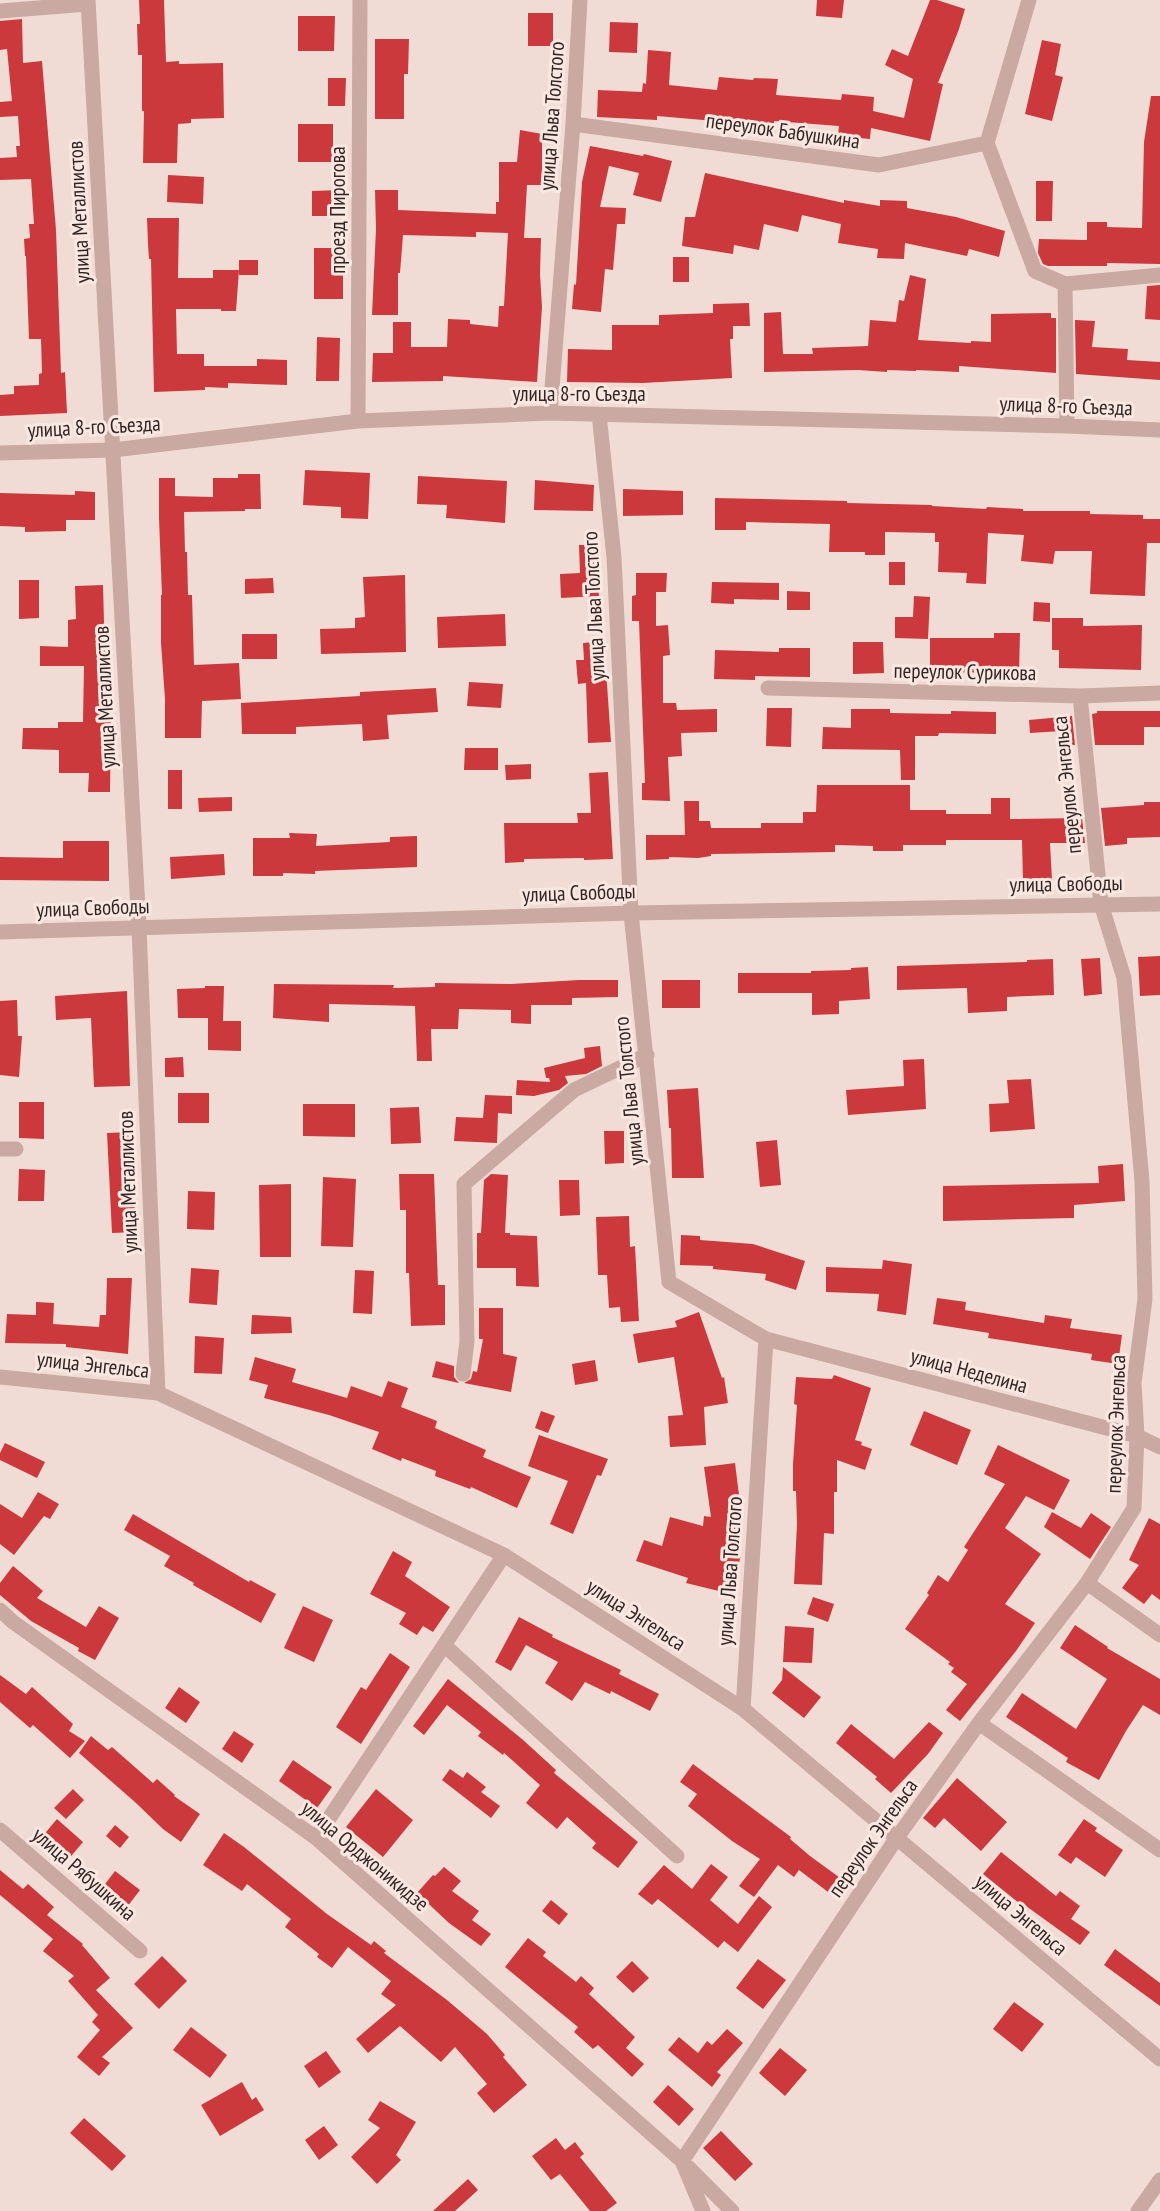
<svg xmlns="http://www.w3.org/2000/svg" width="1160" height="2211" font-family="'PT Sans Narrow',sans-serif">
<rect width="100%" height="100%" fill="#f1dcd5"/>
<path fill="#cb393c" d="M139,0H164L166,62L179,61V64L223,63L224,118L191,119V123L178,124L177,163H143L144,111H142V55H138L137,24H140Z
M817,0H844L842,18L816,16Z
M930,0H937L965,9L959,29L938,83L943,84L930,141L871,128L870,139L838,136L839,126L774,121V127L741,124V127L714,124L715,121L657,116V120L597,117L598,90L642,92L643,83L646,84L648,50L671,52L669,85L717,90L719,77L753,80L754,78L778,79L776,95L841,100L842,94L874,97L873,111L904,118L913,79L885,65L892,49L908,56Z
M528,13H553V46H528Z
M298,16H335L334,51H298Z
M22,19L23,63L42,61L56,230L61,373L65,372L67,413L0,416V395L14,394V386L39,385V374L42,373L41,339H29L26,256H25L24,239L30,238L29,224H34L31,179L0,180V158L17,157L16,146H20L18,116L0,117V102L12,101L7,49L0,50V21Z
M610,22L638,23L637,53L609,52Z
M375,39H409L408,74H404V119H375Z
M1042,40L1061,44L1055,75L1063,77L1052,121L1025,114Z
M328,78H346L345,106H328Z
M1151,96H1160V264L1107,263V266H1048L1043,264L1038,253L1039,239L1087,240V222H1107V227L1142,228L1144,142Z
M298,124H333V162H298Z
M520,130L542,134V185H527L524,238H541L540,274L542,307L537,382L443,376V381L372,382L373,353H393V322H411V347H447L448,319L470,320V324L498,327L499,306H504L508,233L476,232V237L403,235L400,273H398V315H372L376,229L375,190H398V210L496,214V202H499V162H517Z
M590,146L643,156L644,154L672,161L661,202L633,195L639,173L609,166L600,207L626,208L625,224H617L613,270L605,269L601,312L572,309L574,284L576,285L582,182Z
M705,173L844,203V200L880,206V200L907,201V208L956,217L1005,231L999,257L969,249L967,256L905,243L904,259L877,258L878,249L838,243L841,224L802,215L798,232L764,224L759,250L734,245L733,254L682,246L685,217H695Z
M168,175L204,177L203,204L167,202Z
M1036,181H1053L1052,221H1036Z
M341,190V216H312V191Z
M147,218H179L178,278H213V270H239L236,311H221V309H176L177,354H204V366H257V359L287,360V385L228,383V388L205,387V390L154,392L151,259H149L148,244Z
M314,248H343V299H314Z
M673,257H689V282H673Z
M239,260H258V275H239Z
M910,275L926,279L918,340L971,343V341L991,342V314L1051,313V318H1056V373L959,366V372L916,370V371L887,370V372L858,370L764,372V313L781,312L783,354H813L812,348L868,346L870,320L896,322L899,300L904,301Z
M1160,285V320L1145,319L1147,286Z
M749,303L750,326H733V339H730L732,378L643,383L567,382L568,349L612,350V325H659V315L713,313V304Z
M1075,320L1095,321L1092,347L1128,349L1127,360L1160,362V380L1076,374Z
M317,337L340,338L339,381H316Z
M305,470L370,473L368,519L341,518V507L303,505Z
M238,474H260L261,509H245V511L184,512L185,552H187L188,595H192L194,665L239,663L241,699L202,701L201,738H165V699L161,643V595H162L159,518V478H175V496L213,497V478H238Z
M418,476L507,481L505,523L446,518L447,505L417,504Z
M535,480L594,485L593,511L534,510Z
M623,489L683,491V515L623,516Z
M75,491L95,492V520H66V531L25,532V527L0,526V493L75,495Z
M715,498L847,501V503L932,505V506L986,509L987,507L1023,509V511H1090V514L1143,515V519H1160V543H1147L1145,596L1090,594L1092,551H1055L1053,564L1021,561L1024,535L988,533L986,584L966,583L967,573L938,572L939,542H935V533L885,532V555H865V552H829L830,524L746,522V530H715Z
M579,545H595L599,596L561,598L560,574L580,573Z
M889,562H905V585H889Z
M636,573H667L666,592H656V626L668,625L670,655L663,656V703H676L677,710L717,709V732L681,733L682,756L668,757L670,801L642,800V783H645L639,621H632V596L636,595Z
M405,575L406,652L321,654L320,629L355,628V618L365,617L363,577Z
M273,578L274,593L245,594V579Z
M19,580H39V618L19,619Z
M712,582L779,583V600L734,599V604L711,603Z
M103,585L105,660H108L107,708H111L110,792H88L89,773H59V750L22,749L23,728H58V722H83L84,666H40V646L68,647V620L76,619L75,586Z
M787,591L810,592V610H787Z
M914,596L930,597L928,639L895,638V617H913Z
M1034,602L1050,603V622L1033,621Z
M505,614L506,646L438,648L437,617Z
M1052,618H1083V626L1142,625L1141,670L1059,668V650H1052Z
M994,633H1020L1019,673L930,672V638H994Z
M242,634H277V659H242Z
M604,641L611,742L588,743L586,683L578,684L576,660H584L583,643Z
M853,642H883L884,673L853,674Z
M779,648H810V677L755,676V680L714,679L715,650L779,652Z
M469,682L503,684L501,708L467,706Z
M436,688L438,712L387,715L389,739L363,741L362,724L296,727V734H242L241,703L360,696V692Z
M767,708H792L791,747L766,746Z
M851,709H890V713L951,714V711L996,712V734L939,733L938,736H915V780H901L900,750L822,749L823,727L851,728Z
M1097,711H1160V727H1144V745H1095L1092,714L1097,713Z
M1072,716L1075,745L1063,744L1062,731L1030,733L1029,720Z
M465,748H498V770H464Z
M531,764V779L506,780L505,765Z
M168,770H182V809H168Z
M608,772L613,859L584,860V858L524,859V862L505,863L504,823H578L577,813H591L589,773Z
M817,785H910V810H946V814H991V798H1010V819L1082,818L1085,843H1050L1052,880L1023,881L1022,840H946V845H903V851H873V846L835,845V852L711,854V856L698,858L669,857V859L646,860V835H685L684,801H699V821H710L711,828H761V823H803V812H816Z
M232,797V811L199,812L198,798Z
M1144,802H1160V837L1127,838V844L1105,846L1101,808L1144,805Z
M289,833L317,834L316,846L390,842V837L417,836V867L315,871V874L283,873V876H253V838H290Z
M63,841H109V881L0,880V857L63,858Z
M224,854L225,875L171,879L170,857Z
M1160,956V995L1140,996L1138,957Z
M1100,958L1102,994L1084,996L1081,959Z
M1053,959L1054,995L1007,997V1011L968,1013L967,988L897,990V966L1027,962V960Z
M868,967L870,999L839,1001V1014L812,1015V993H738V973H811V971L851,970V968Z
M579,980H618V997L572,998V1005H531V1024L511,1023V1010L459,1009L458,1029H431L432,1061H417L415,1006L329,1004V1022L273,1018L274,984L394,985L393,988L435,987V983L511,984Z
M662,980H700V1008H662Z
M205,986H224L223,1021H241V1051L208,1050V1018H178L177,989L205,988Z
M127,991L130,1086L94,1087L91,1018L56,1020L55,996Z
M17,1000L18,1036H22L19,1077L0,1075V1001Z
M600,1046L602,1066L586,1074L565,1076L568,1083L559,1090L534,1096L516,1095L517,1080L550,1082L549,1078H546L544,1068L585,1058L584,1048Z
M183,1057L184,1077H165V1058Z
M924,1059L926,1109L848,1115L846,1090L904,1086L903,1060Z
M1031,1079L1035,1129L990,1132L989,1104L1009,1103L1007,1080Z
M698,1088L704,1178H672L671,1128H669L667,1090Z
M178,1093H209V1123H178Z
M485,1095L512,1096V1114L498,1113L497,1143L454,1141L456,1117L483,1118Z
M19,1102H44V1139L19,1138Z
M303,1104H355V1137L303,1136Z
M419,1107L421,1143L391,1144L390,1108Z
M604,1131H624V1163L605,1164Z
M131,1132L132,1155H131L136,1232L112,1233L107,1133Z
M777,1140L781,1185L760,1187L756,1142Z
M1123,1164L1125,1201L1074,1205V1218L943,1221V1186L1099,1183L1098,1166Z
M19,1169L45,1170L44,1201H18Z
M399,1174H434L438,1285H445V1325L411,1326L409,1273H406V1210H400Z
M491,1174L508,1175L505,1233H510V1235L537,1236L539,1287L516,1286V1268H477V1233H481L484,1180Z
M323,1177L356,1179L353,1247L321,1246Z
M559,1180H579L580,1215L560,1216Z
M291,1184V1257H260L259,1185Z
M188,1191L215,1192L214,1230L187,1229Z
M629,1216L630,1247L635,1246L639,1321L621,1322L620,1307L609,1308L607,1275H598L596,1217Z
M681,1235L700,1236V1240L753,1244L805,1261L796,1290L765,1280L766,1274L713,1269V1266L680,1265Z
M883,1260L912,1264L906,1315L877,1311L879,1294L826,1292V1267L882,1269Z
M191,1268L219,1270L217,1305L189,1303Z
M355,1270L374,1271L372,1314L353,1313Z
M107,1278H132L128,1354L66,1347V1344L5,1343L7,1314L36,1315V1302L54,1303L53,1324L99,1327L100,1315H106Z
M937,1298L966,1302L965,1310L1044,1323L1045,1315L1072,1319L1070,1328L1122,1335L1118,1364L1091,1360L1092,1354L988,1338L989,1333L933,1324Z
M479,1308H503V1354L517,1357L511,1392L464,1383L471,1379L473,1371L477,1372L483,1339H479Z
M699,1312L722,1378L724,1377L728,1403L704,1407L706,1445L670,1447L668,1416L683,1415L674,1357L638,1363L633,1334L677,1327L675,1321Z
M252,1315L291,1317L292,1333L251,1334Z
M195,1336L224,1338L222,1374L194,1373Z
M255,1357L296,1369L292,1382L347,1398L351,1386L382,1397L388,1381L408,1388L401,1407L437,1421L435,1428L486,1450L483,1457L531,1477L517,1508L471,1487L470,1489L435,1476L436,1471L402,1458L401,1461L372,1449L379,1432L329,1415L264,1398L268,1385L249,1380Z
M595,1360L598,1381L575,1385L572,1364Z
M436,1361L454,1366V1377L459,1383L432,1377Z
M834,1375L871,1388L855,1440L862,1442L861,1445L872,1449L865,1470L837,1460V1492H834V1534L824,1533L822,1585L794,1584L797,1524L796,1491H793V1464L797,1405L794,1404L796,1377L832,1379Z
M541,1411L555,1416L548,1433L535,1428Z
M924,1411L971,1430L957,1465L910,1445Z
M539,1435L608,1459L601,1476L597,1475L573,1534L550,1524L568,1481L528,1466Z
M5,1443L45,1462L37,1478L0,1460V1453Z
M998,1445L1070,1480L1054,1510L1026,1496L1005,1528L1041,1554L1005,1604L1035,1623L1016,1651L960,1721L946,1710L967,1684L951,1672L954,1668L948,1664L950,1662L905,1629L929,1595L927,1593L938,1575L948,1582L968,1550L964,1547L1005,1484L984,1474Z
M735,1463L742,1519L739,1554L741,1555L731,1594L686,1583L688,1578L636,1561L644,1540L662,1546L670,1517L703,1526L704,1516L711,1517L704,1467Z
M38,1492L59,1504L50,1519L44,1516L14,1555L0,1544V1504L22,1518Z
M1052,1512L1081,1528L1091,1513L1111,1527L1090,1559L1044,1527Z
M133,1514L249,1582L250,1580L276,1594L261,1623L193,1585L194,1583L164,1566L170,1556L124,1530Z
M1149,1518L1160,1524V1600L1152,1594L1144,1604L1122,1588L1139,1565L1129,1560Z
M393,1551L412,1562L405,1576L450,1607L433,1632L423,1626L417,1635L399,1624L406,1613L370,1594Z
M13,1566L43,1591L37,1598L86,1627L99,1606L119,1618L95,1660L78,1651L79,1648L31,1621L0,1595V1583Z
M813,1597L834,1604L828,1622L807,1614Z
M303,1606L333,1620L314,1662L284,1648Z
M519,1617L553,1635L552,1637L621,1670L619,1674L659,1694L650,1711L611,1691L610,1694L585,1682L572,1701L545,1683L558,1662L526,1645L511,1671L495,1662Z
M1075,1625L1108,1647L1107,1648L1160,1679V1715L1143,1705L1126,1731L1099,1780L1066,1762L1068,1758L1006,1717L1022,1693L1076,1729L1107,1679L1060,1648Z
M785,1626L814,1628L812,1663L783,1662Z
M390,1653L410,1667L361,1744L336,1727L361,1687L366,1690Z
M783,1667L821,1697L804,1718L772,1693L782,1680Z
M0,1675L26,1694L32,1687L73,1724L69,1731L85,1741L70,1758L33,1725L30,1728L0,1702Z
M448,1679L522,1739L556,1770L554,1773L638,1842L618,1868L592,1848L596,1843L567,1817L557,1829L526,1803L540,1785L504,1753L503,1755L478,1736L481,1732L447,1705L424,1735L413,1726Z
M179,1687L200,1702L186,1723L165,1708Z
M929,1722L943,1733L928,1754L891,1793L875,1779L877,1777L836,1743L851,1724L894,1759Z
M234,1731L254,1744L242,1763L222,1749Z
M91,1736L108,1750L112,1747L153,1783L157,1779L175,1795L174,1796L200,1814L181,1842L163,1829L136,1803L79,1753Z
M293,1760L332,1787L317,1808L279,1781Z
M693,1764L791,1837L790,1839L810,1856L843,1880L832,1895L799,1870L794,1877L778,1865L754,1897L739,1886L760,1859L732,1841L688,1806L697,1794L680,1782Z
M450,1769L463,1778L467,1772L486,1787L481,1792L500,1806L491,1818L442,1780Z
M957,1778L1007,1822L981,1851L944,1818L935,1828L923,1818Z
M73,1789L84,1800L66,1819L54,1808Z
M376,1789L413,1820L383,1857L346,1827Z
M57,1819L83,1842L62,1867L36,1844Z
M1084,1819L1097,1828L1095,1831L1123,1850L1105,1877L1076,1857L1071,1864L1058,1855Z
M115,1825L129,1837L120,1848L106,1836Z
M224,1833L244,1847L327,1914L371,1945L374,1941L386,1951L384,1953L447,2000L487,2034L505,2055L503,2057L527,2085L494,2113L477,2093L487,2084L455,2047L441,2062L400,2026L368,2053L356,2039L396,2005L381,1994L391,1981L348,1947L332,1968L317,1957L319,1954L285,1927L291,1919L247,1884L242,1891L203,1865Z
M1001,1852L1056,1896L1060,1891L1080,1906L1071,1919L1090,1932L1080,1945L1026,1906L1025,1908L983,1874Z
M711,1864L728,1877L710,1900L738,1924L759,1896L772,1907L738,1952L724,1941L718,1948L658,1899L652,1905L638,1894L664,1865L692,1889Z
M444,1867L461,1881L452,1891L479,1911L472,1920L491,1934L481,1946L449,1923L417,1893L433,1875L435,1876Z
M0,1870L23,1889L28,1884L54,1907L47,1915L83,1944L82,1945L110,1978L96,1990L133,2028L102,2057L110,2063L99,2076L77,2057L100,2030L92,2022L98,2015L68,1981L74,1976L43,1951L53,1939L0,1895Z
M115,1871L140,1890L121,1915L96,1896Z
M551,1900L568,1914L559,1925L542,1911Z
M528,1938L546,1952L543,1956L576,1982L581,1976L594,1988L589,1994L635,2037L626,2048L644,2064L632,2077L598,2045L593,2049L574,2032L578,2027L505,1967Z
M1115,1949L1160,1983V2006L1104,1965Z
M162,1956L187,1981L159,2009L134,1984Z
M758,1959L786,1980L763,2009L736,1988Z
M632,1961L649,1978L633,1993L616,1977Z
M1014,2002L1044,2024L1022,2052L993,2029Z
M191,2027L227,2055L210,2078L173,2050Z
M727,2029L743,2043L717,2072L721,2075L712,2087L668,2050L679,2037L698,2053L707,2041L712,2045Z
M780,2048L807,2070L785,2096L759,2073Z
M326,2051L341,2072L319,2088L304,2066Z
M242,2082L252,2100L256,2097L264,2110L220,2136L201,2105Z
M668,2085L694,2109L679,2126L653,2102Z
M380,2101L416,2122L396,2155L401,2160L377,2184L351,2157L380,2128L368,2120Z
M84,2118L126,2156L112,2171L70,2133Z
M324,2126L338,2145L319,2160L305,2140Z
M721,2131L753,2164L735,2181L703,2148Z
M556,2138L565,2150L575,2142L584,2154L580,2157L617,2203L606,2211H590L560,2174L551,2180L532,2156Z
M468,2179L478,2190L455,2211H433Z"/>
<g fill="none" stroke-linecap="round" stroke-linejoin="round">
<path stroke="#c9a9a1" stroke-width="15" d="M88,0L139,928L158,1393
M0,11L88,4
M573,124L879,165L987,143
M987,143L1035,271L1065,284L1067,426
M987,143L1029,0
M1065,284L1160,275
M550,413L573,124L580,0
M599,414L614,557L631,913L669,1282L766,1339L743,1709
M358,421L360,0
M0,453L113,450L358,421L550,413L1067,426L1160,430
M768,688L1080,696L1160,693
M0,1149H16
M766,1339L1137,1436L1160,1447
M463,1374L467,1341L464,1184L574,1090L647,1055
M0,1377L158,1393L504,1555L743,1709L1160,2059
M1087,1583L1160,1635
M0,1610L13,1622L316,1838L682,2161L732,2211
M444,1645L677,1856
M979,1723L1160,1850
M0,1830L140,1951
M316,1838L504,1555
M703,2211L682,2161L896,1839L979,1723L1087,1583L1134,1508L1137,1436L1134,1383L1145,1299L1142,1181L1124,978L1101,904L1080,696
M1138,2211L1160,2180"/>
<path stroke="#c9a9a1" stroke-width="15" d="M0,932L631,913L1160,904"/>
</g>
<g text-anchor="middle" stroke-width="6" stroke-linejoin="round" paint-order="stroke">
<g font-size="21" fill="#332524" stroke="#f9e8e1">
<text transform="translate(552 116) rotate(-86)" y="7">улица Льва Толстого</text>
<text transform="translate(783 131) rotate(8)" y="7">переулок Бабушкина</text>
<text transform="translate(338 210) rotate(-90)" y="7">проезд Пирогова</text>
<text transform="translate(79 212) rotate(-93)" y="7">улица Металлистов</text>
<text x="579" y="401">улица 8-го Съезда</text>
<text transform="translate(1066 406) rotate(2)" y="7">улица 8-го Съезда</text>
<text transform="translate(94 427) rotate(-3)" y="7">улица 8-го Съезда</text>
<text transform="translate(594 606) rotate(-93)" y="7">улица Льва Толстого</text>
<text transform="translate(965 672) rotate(1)" y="7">переулок Сурикова</text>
<text transform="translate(105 697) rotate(-93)" y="7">улица Металлистов</text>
<text transform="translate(1067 785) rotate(-96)" y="7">переулок Энгельса</text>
<text transform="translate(1066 884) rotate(-1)" y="7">улица Свободы</text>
<text transform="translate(579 893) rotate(-2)" y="7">улица Свободы</text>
<text transform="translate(93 908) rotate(-2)" y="7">улица Свободы</text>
<text transform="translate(629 1091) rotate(-96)" y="7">улица Льва Толстого</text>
<text transform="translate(128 1182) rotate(-92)" y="7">улица Металлистов</text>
<text transform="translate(93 1365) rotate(6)" y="7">улица Энгельса</text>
<text transform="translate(969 1371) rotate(15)" y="7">улица Неделина</text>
<text transform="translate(1116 1424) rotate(-88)" y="7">переулок Энгельса</text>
<text transform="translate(730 1571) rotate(-86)" y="7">улица Льва Толстого</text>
<text transform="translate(636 1615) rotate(33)" y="7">улица Энгельса</text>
<text transform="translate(873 1838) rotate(-55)" y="7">переулок Энгельса</text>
<text transform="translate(365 1856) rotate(40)" y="7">улица Орджоникидзе</text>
<text transform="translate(84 1874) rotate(41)" y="7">улица Рябушкина</text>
<text transform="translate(1021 1915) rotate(40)" y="7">улица Энгельса</text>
</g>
</g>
</svg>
